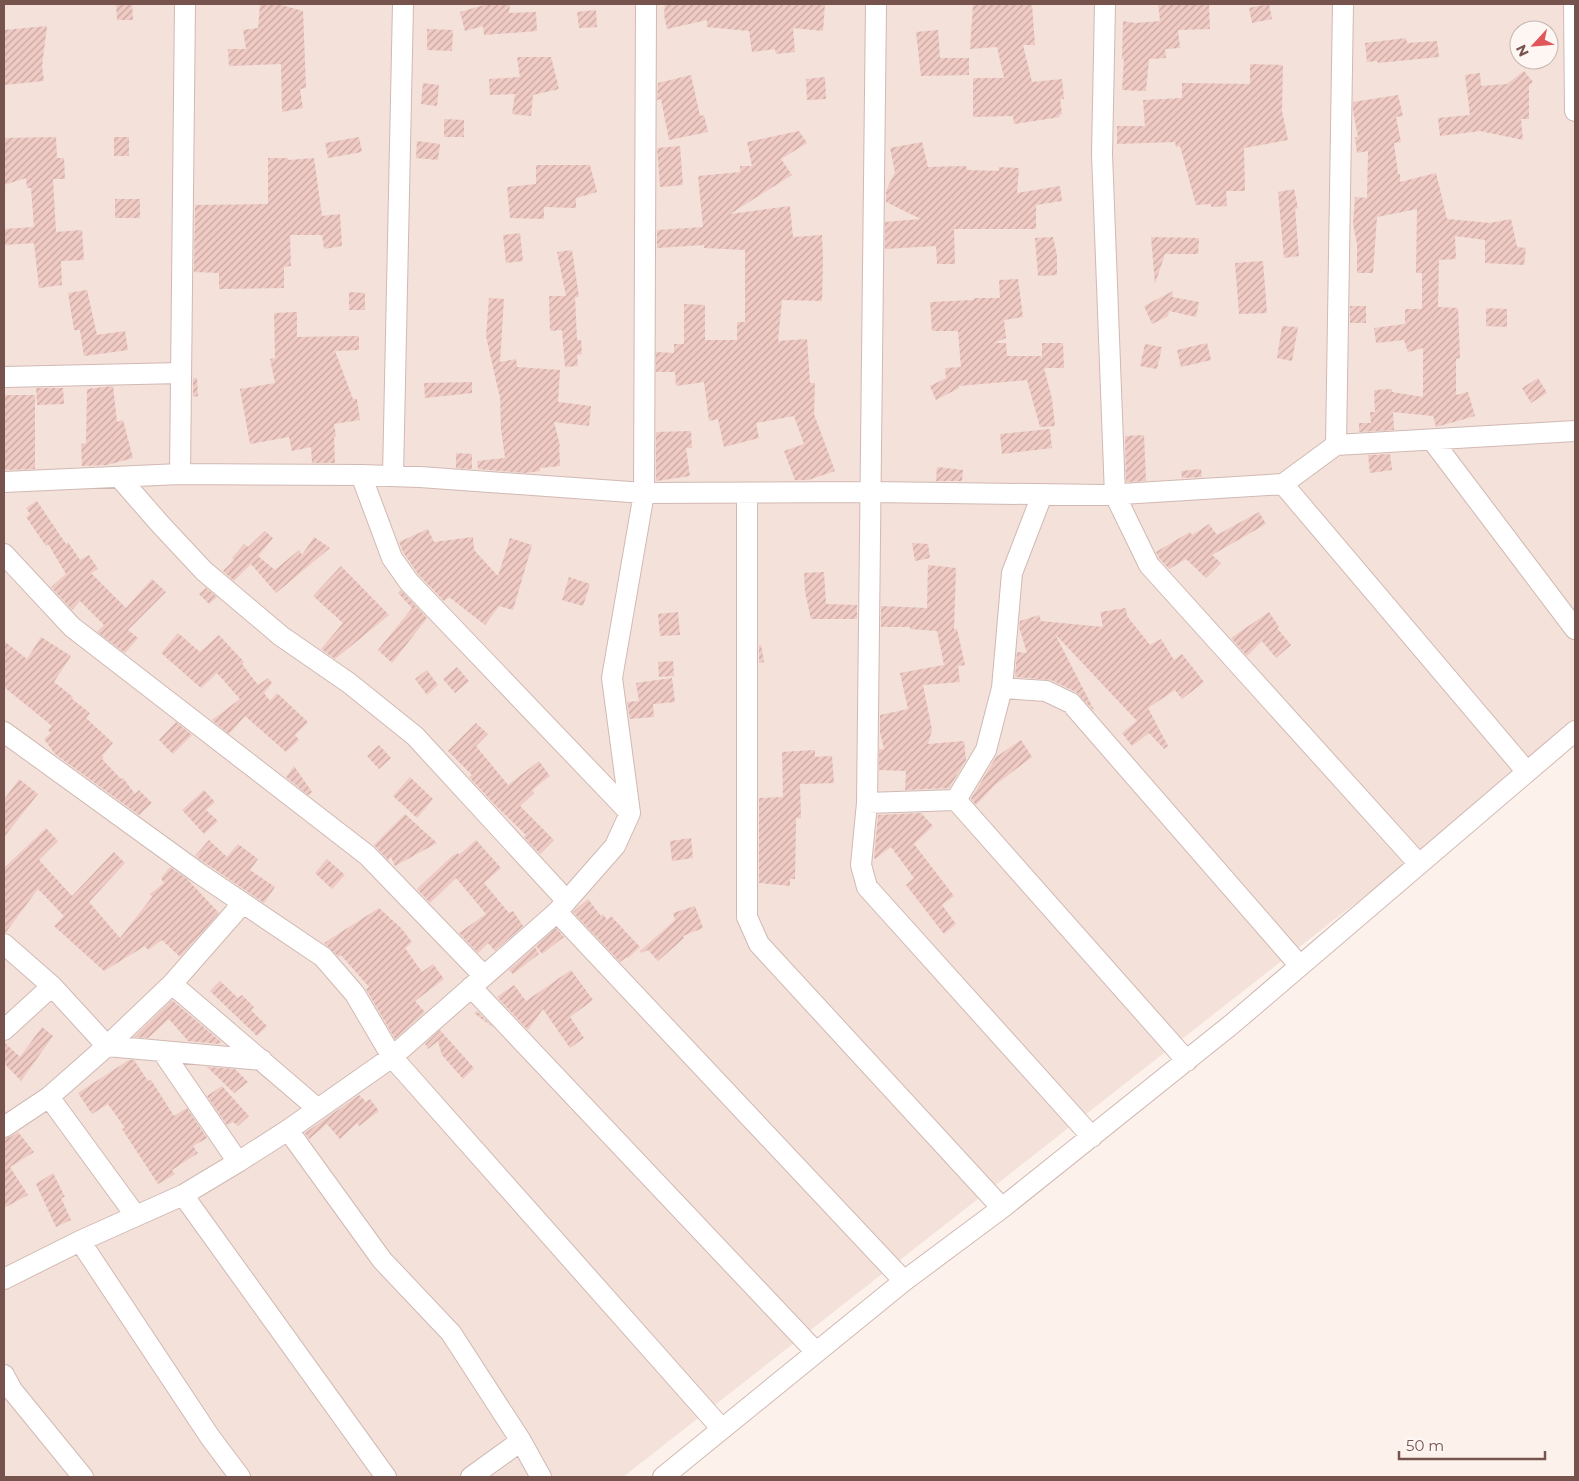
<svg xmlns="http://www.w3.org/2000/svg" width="1579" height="1481" font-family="Montserrat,sans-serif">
<defs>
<pattern id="building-hatch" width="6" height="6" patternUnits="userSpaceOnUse" patternTransform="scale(1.25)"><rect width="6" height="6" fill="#f0cac4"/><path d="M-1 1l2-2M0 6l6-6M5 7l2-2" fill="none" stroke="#c7a7a1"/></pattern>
</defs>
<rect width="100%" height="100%" fill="#fcf1eb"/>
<path fill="#f3e1da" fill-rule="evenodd" d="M4,4H1575V731L623,1477H4ZM1519,30H1549V60H1519Z"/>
<path fill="url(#building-hatch)" d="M116,4H132L133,20H117Z
M260,4H277L303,11L306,88L300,89L303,108L282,112L281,64L229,66L228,49H246L243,30L258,28Z
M488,4H510L509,13L536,12L537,31L484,35L483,26L465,31L460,12Z
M665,4H825L823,31L793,28L795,52L776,54L775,49L752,52L749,31L707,27V20L667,29L664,15Z
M973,4H1032L1035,45H1023L1032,82L1062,79L1064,99H1060L1062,114L1059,115L1060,117L1014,124L1013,116L973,117V78H1004L997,47L970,49Z
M1158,4H1209L1210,29L1178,30L1180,48L1165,49L1166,58L1149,59L1146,91L1122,90L1124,59H1122L1123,21L1135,23L1160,21Z
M1269,4L1272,19L1252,23L1249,8Z
M596,10L597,27L579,28L577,12Z
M47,26L42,66L44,81L4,85V30Z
M427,29L453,30L452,51L427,50Z
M938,30L940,58H969V75L921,76L916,32Z
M1406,38L1407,43L1437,41L1439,57L1378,63L1377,61L1367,62L1365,43Z
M517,57H551L559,89L533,95L531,116L512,114L515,94L490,95L489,79L520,77Z
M1250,64L1283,65L1282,111L1288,140L1244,148L1245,191H1226L1227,206L1211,207V204L1196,205L1180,146L1176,147L1175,142L1117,144V126H1145L1143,100L1182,98V83L1250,84Z
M1524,71L1533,82L1529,85V119H1521L1523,140L1480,131L1440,136L1438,118L1470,115L1465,75L1480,73L1481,86L1507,84Z
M691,75L700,116L704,115L708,132L669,140L661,99L657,100L658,83Z
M825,77L826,99L807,100L806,79Z
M423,83L439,85L437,106L421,104Z
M1398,95L1403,116L1396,117L1401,142L1394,143L1398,174H1400V182L1436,173L1447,219L1490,223L1511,219L1517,247L1526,248L1524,265L1485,263V240L1455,236L1456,259L1439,260L1438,307L1458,308L1460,358L1456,359V395L1468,392L1475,416L1436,427L1433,416L1393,412L1394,430L1359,432V423H1371L1370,412H1375L1374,390L1392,389V392L1423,397V348L1408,352L1404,340L1376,343L1374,328L1405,324V309H1422V273H1416L1417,209L1377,217L1373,273H1357V244L1353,224L1355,197L1367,198L1368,151L1357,153L1355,137H1358L1353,111V102Z
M444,119L464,120V137H444Z
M799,131L807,143L781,159L792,175L730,214L790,206L793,237L822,235L823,258L822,301L782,300L778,341L807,339L810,383H815L814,414L835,471L808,480H795L784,451L804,444L794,416L756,423L759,438L724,447L718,419L709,421L704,382L676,386L675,372H656V352L674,353V344H684V304L705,305V340H737V322H745V250L704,248V245L657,248V230L703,227L698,176L740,172V166H752L747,142Z
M56,137L57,158H64L65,179H53L56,232L82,230L84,260L61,261L62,285L39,288L34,243L5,245L4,229L34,227L31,188H27L26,178L4,185V138Z
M114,137H129V156H114Z
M359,137L362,152L328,158L325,143Z
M417,141L440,144L438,160L416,158Z
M922,142L928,167L966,166L967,170L999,171V167L1019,168L1017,193L1060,186L1062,201L1036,205V229H954L955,264H937L936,246L885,249V222L921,219L886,202V191L895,172L890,148Z
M680,146L683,185L660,187L657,148Z
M268,158H288V160L314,158L322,216L340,214L342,246L324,249L322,235H290L291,266L284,267V288L219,289V273L194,272L195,205L268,204Z
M536,165H590L597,192L576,198V208L544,207V219L510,218L507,187L536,184Z
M1294,189L1298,208L1295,209L1299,256L1284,258L1278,192Z
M115,199H140V218H115Z
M520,233L523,261L506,263L503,235Z
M1053,237L1057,256V275L1038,276L1035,238Z
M1151,237L1199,238L1198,254H1165L1155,284Z
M572,250L579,297H575L577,340H581L582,354L577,355L578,366L565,367L562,330L550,331L549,296H566L557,252Z
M1263,261L1267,313L1239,314L1235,263Z
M1018,279L1023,317L1004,320L1006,338L994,343H1006L1007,356H1041L1042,361V343H1063L1064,368H1044L1052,399L1055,426L1040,427L1027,380L959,386V388L936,400L930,386L946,378L945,368L961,367L958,331H932L930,302L974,300V298H1000L999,280Z
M87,290L97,335L125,331L128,350L84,356L80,330H74L68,293Z
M1173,291L1172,297L1199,302L1196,317L1169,311L1168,316L1152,324L1144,306Z
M349,292L365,293V310H349Z
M489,298L504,299L500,362L516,359L517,367L560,370L558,402L591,406L589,426L554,422L560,446H559L560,466L540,468V471L525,473L478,469L477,461L505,458L501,429L500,394H499L486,336Z
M1350,306H1366V323H1350Z
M1486,308L1507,309V327L1486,326Z
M297,312V337L359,336V350L335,351L353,399H357L360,420L334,424L336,436L334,437L335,463H312L311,447L292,451L289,437L250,444L240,389L275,383L270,359L275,358L274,313Z
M1282,326L1298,327L1292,361L1277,358Z
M1207,343L1211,360L1181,367L1177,350Z
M1145,344L1162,347L1157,369L1140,366Z
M193,378H197L198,396L193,397Z
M1538,378L1547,393L1531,403L1522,388Z
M472,382V393L425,398L424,383Z
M113,386L117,422L123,420L133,458L107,465L82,466L81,444L86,443L87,389Z
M36,388H63L64,404L37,405Z
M4,395H35V469L4,470Z
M1050,429L1052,448L1002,454L1000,434Z
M691,431L692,448H686L690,476L656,481V432Z
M1144,435L1146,481L1126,482L1125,436Z
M456,453L472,454V469L456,468Z
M1390,454L1392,470L1370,473L1368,455Z
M937,467L963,470L962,481H936Z
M1201,469L1202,477L1182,478L1181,471Z
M37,501L66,544L68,542L80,560L89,555L98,569L91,573L126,608L152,579L166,592L128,630L138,638L125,653L97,632L104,625L80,601L72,610L51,587L66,574L48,544L46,546L26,517L30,514L26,508Z
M1259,512L1266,524L1212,555L1221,563L1206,578L1186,559L1169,569L1159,558L1156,552L1190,532L1192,535L1209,524L1217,535Z
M428,529L434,542L473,537L474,550L498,576L510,538L532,545L513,610L499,606L485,625L449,597L444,601L418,574L403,552L399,542Z
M265,531L273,538L258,556L275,570L299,550L302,555L314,537L330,548L276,593L251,564L234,581L223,571L234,560L232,558L244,544L248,547Z
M912,543L928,544L930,558L915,561Z
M928,565L956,568L954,630L957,629L965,665L958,666L960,682L923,685L932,730L928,744L964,741L966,760L949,788L905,790L906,771L879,770V749H884L880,732V715L908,709L900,673L944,665L937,631L910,629V627H881V606L927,608Z
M341,566L389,615L335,659L321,649L343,623L313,596Z
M824,572L826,604L857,605V619H811L805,592L804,573Z
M569,577L590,584L583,606L562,600Z
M206,588L217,597L209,604L199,594Z
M401,590L427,618L392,663L378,650L412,608L398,593Z
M1126,608L1127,616L1150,645L1161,639L1174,660L1182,654L1204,682L1182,699L1175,690L1148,708L1168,746L1164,749L1149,733L1132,746L1122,733L1137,721L1055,634L1095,712L1076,692L1051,680L1015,677L1017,652L1027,653L1019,627L1020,621L1039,615L1041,621L1103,627L1100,612Z
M678,612L680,635L660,636L658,614Z
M1269,612L1279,627L1277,628L1291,645L1276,658L1262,641L1247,656L1231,638Z
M178,633L200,652L219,635L244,662L242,664L258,685L268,678L272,683L264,693L270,701L277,693L308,722L295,735L299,740L286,752L245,716L229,734L212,720L240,699L217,673L201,688L161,653Z
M41,637L71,656L54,682L73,697L72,699L90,713L86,718L113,743L102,756L104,757L102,759L121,779L123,778L135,794L139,790L152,803L139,815L55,754L44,739L51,733L48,730L52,726L4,687V641L27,659Z
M759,645H761L764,662L759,663Z
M673,661L674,676L659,677L658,662Z
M457,667L469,681L455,693L443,679Z
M427,670L438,685L427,695L415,679Z
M672,678L675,702L653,704L654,717L630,719L627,702L639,701L636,683Z
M176,722L192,735L173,754L159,740Z
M476,723L488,734L476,746L508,785L539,761L550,776L532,790L534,793L520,806L554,840L540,854L524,837L526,835L496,806L469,777L472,775L448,751Z
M1021,740L1032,757L995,785L976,805L971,799L996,757Z
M379,745L391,758L379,769L367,756Z
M815,750V757L832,756L834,783L800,784L801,818H796L795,879H790V886L759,883V798L783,797L782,752Z
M294,766L312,792L308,795L286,777Z
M410,777L433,799L417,818L393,796Z
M19,779L38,794L4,837V800Z
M204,790L215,802L206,810L218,821L204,834L182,810Z
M921,813L933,826L914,844L954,896L942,905L956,924L944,934L906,885L914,878L891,847L875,859L874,858L878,815Z
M405,814L437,843L395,866L391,857L388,860L374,845Z
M46,828L58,841L39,860L72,896L114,852L125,863L89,902L120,938L152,897L150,894L164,883L161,878L170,867L187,879L219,913L180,957L162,940L148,950L145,946L104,971L54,926L64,916L38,889L6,932H4V868Z
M691,838L693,858L672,861L670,841Z
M209,840L227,857L238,844L258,859L250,870L275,887L264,903L195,856Z
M476,840L501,868L484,883L509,913L513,911L523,926L495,951L488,943L478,953L459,933L486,914L456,878L430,903L417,889L451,857L458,853L459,855Z
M327,859L345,875L332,889L315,873Z
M588,899L601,916L603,914L607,920L611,916L640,947L628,958L627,957L620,962L573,912Z
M695,906L703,928L683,936L684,938L658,961L648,950L641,953L640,951L675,920L673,913Z
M379,908L401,928L412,942L405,948L422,972L433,964L444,979L415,1001L425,1012L395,1039L366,989L369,987L341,955L339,957L324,943Z
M556,928L564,937L542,954L536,946Z
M535,947L539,954L513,974L509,970Z
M571,970L593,1000L570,1017L584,1038L570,1048L543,1009L528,1030L497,997L514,985L526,1001Z
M220,981L238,998L242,995L254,1007L251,1010L267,1026L257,1036L210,991Z
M172,1000L221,1042L219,1044L188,1041L169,1019L148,1038L134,1037Z
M477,1011L494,1028L474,1013Z
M42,1027L53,1036L21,1081L4,1063V1042L20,1057Z
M440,1030L474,1068L463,1079L442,1055L438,1041L428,1049L425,1044Z
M129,1060H134L148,1081L151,1080L174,1116L187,1108L207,1138L193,1146L198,1153L172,1170L175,1174L158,1184L122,1129L125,1128L108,1104L92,1114L78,1093Z
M207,1067L235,1069L248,1082L234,1093Z
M222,1086L249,1116L238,1126L233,1122L227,1125L207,1096Z
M359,1095L366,1102L370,1099L379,1111L359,1126L357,1123L340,1139L327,1124L309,1139L305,1133Z
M18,1132L34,1152L10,1167L28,1195L4,1208V1139L10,1137Z
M53,1173L65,1197L61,1198L71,1220L56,1227L36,1184Z"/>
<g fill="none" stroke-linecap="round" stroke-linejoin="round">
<g stroke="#d1b9b3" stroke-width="22">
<path id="street" d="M876,4L867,803L861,865L867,887L1092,1137
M1105,4L1102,154L1115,495L1149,565L1419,864
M1574,4L1575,111
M4,377L181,373
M1432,440L1575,629
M1336,445L1343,4
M180,474L185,4
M361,475L392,558L409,582L630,813
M393,476L403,4
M119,477L161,525L204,571L281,636L349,683L415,736L567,901
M4,482L180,474L361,475L420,477L644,493L871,492L1105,495L1283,484L1336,445L1575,431
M1283,484L1527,772
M747,493V917L759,944L1002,1208
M1042,495L1012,573L1002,688L1046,691L1071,703L1300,966
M4,554L72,627L367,855L484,976
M4,732L200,874L323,957L355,994L392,1057L722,1429
M956,800L986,750L1002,688
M867,803L956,800L1187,1061
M557,912L904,1281
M4,944L52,986L107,1046L262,1060
M172,984L318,1109
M471,987L816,1352
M4,1030L52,986
M49,1097L136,1216
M4,1127L49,1097L107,1046L172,984L243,903
M288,1130L382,1260L451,1333L521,1441L541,1477
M238,1162L288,1130L392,1057L557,912L615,846L630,813L612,678L644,493L646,4
M183,1195L386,1477
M80,1241L210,1437L240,1477
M4,1279L80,1241L183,1195L238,1162L162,1051
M4,1375L12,1390L83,1477
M471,1477L521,1441
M663,1477L904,1281L1002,1208L1232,1024L1575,731"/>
</g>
<use href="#street" stroke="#fff" stroke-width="20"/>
</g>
<rect width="1579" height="1481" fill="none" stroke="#77534e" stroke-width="10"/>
<g transform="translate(1534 45) rotate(244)"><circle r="24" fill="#fef6f2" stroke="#c8b5b0"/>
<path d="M0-4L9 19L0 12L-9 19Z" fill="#df575a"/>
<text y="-8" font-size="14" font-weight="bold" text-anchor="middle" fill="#77534e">N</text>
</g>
<path d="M1399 1451v8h146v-8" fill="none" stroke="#77534e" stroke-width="2.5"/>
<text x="1406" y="1451" font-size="15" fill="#77534e" stroke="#fef6f2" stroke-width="4" paint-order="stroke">50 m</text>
</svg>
